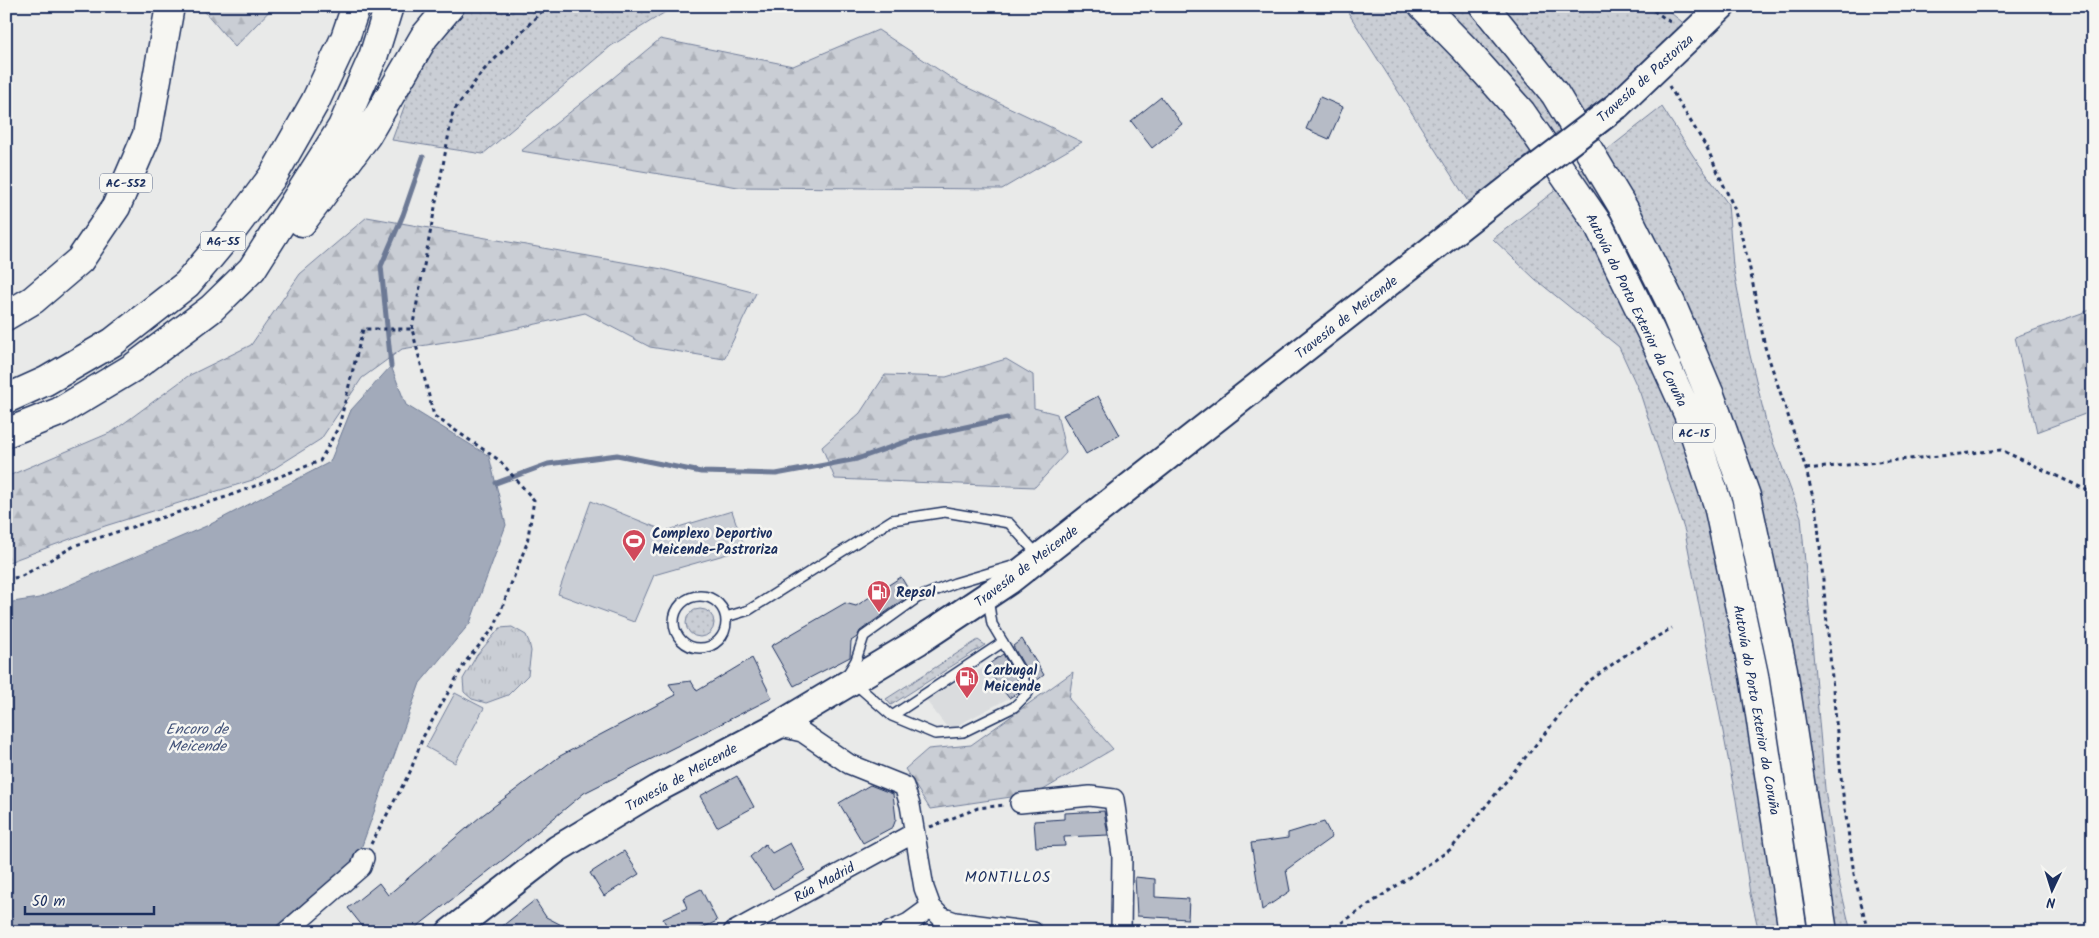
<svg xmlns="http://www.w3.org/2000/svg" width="2099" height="938" font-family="Kalam,sans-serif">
<defs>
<pattern id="grass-dots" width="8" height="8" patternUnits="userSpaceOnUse" patternTransform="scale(1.25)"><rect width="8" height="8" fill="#caced5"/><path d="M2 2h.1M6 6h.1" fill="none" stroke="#adb1b9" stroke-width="1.8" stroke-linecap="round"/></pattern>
<pattern id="forest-firs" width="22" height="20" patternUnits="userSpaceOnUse" patternTransform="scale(1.25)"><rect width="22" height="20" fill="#caced5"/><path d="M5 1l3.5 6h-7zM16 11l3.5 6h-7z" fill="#adb1b9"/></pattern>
<pattern id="park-tufts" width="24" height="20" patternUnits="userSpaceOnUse" patternTransform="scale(1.25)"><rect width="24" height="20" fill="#caced5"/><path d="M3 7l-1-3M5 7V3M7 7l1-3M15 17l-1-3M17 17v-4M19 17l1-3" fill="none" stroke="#adb1b9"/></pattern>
</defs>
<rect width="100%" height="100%" fill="#e9eae9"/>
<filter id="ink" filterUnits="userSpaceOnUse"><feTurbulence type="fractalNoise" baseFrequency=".02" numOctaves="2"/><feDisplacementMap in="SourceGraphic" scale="10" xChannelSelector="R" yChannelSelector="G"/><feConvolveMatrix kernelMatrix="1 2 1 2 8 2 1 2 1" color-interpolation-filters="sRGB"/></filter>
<g filter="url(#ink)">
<path fill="#dadcde" d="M985,667L1009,698L949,730L925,699Z"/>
<path fill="url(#grass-dots)" stroke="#727e9a" d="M441,6H675L611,46L483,154L392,140Z
M1344,6H1662L1686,25L1610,93L1545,141L1469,203Z
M1662,107L1694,157L1728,204L1733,266L1749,351L1767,426L1801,517L1825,789L1838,877L1851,932H1759L1750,894L1736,800L1685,532L1640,393L1619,347L1535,279L1493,239Z
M686 623a14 14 0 1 1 28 0a14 14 0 1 1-28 0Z
M978,640L985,645L891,705L886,699Z"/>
<path fill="url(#forest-firs)" stroke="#727e9a" d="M200,6H274L235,47Z
M878,30L962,85L1082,142L1002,189L738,187L521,151L613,78L660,39L793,66Z
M367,217L662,269L756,293L724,359L650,347L585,313L488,335L402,349L362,378L321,439L259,478L105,526L6,563V477L112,432L188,376L251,345L300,274Z
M2093,309V411L2037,432L2015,337Z
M1006,359L1033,375L1034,408L1057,414L1066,453L1035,487L835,479L822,447L860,413L885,375L946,377Z
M1073,672L1069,699L1113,749L1038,793L930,809L905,769L928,749L971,745Z"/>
<path fill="url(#park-tufts)" stroke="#727e9a" d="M512,627L526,635L529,642L531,651L528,675L508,695L486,703L472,699L464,692L463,679L477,655L500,628Z"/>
<path fill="#caced5" stroke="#727e9a" d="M591,501L665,531L732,511L745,549L654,575L634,622L558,594Z
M455,693L484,708L455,763L426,747Z"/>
<path fill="#a2aaba" stroke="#6c7995" d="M391,366L406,405L489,456L506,525L470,623L420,683L358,857L269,932H6V603L39,598L211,524L330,462L351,410Z"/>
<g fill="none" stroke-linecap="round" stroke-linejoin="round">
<path stroke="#6c7995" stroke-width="5" d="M391,366L381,266L403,215L423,157
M496,483L548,464L617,455L701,472L776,474L857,459L919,437L1007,418"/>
</g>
<path fill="#b6bbc6" stroke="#1b2f5e" d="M1161,97L1182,124L1152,148L1131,121Z
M1320,97L1343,107L1329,139L1306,129Z
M1098,396L1120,435L1086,454L1063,415Z
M901,577L911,594L860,631L857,637L851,641L850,657L794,686L771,646L845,603L856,606Z
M1022,639L1044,675L1032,684L1027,671L1013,646Z
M1003,654L1016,677L1021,691L1009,698L985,667Z
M752,658L772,698L584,793L508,856L410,932H367L348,908L379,883L388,895L480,817L560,756L676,695L669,684L691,681L697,691Z
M737,776L754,807L717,827L700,796Z
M870,785L893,794L896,819L893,827L863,843L839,803Z
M1104,811L1108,835L1064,837L1065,846L1036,847L1034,821L1064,819V813Z
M1324,822L1332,837L1286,870L1290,891L1262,910L1251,843L1288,838V833Z
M790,843L805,870L773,889L750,857L765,844L772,853Z
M624,851L639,874L604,896L590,873Z
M1135,877L1155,879V897L1189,899L1188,919L1137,916Z
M701,889L717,921L694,932H670L663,919L687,908L683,898Z
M535,900L546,917L575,932H495Z"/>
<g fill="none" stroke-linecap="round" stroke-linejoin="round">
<g stroke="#1b2f5e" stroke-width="12">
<path id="lane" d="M674 622a26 26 0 1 1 52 0a26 26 0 1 1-52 0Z
M726,617L749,610L892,520L945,512L1009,523L1038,555
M847,675L856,660L864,636L917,598L955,583L1016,565
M853,682L892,716L935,734L963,732L1014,707L1028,693L1022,674L992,624L988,599
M892,716L1003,642"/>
</g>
<g stroke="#1b2f5e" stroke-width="22">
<path id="street" d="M777,726L802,732L849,764L904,786L910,805L924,888L931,907L941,917L955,922L1033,932
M1020,803L1090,796L1114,799L1122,855L1121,932
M286,932L361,867L364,858
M733,932L914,833
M889,932L909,923L931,907"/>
</g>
<g stroke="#1b2f5e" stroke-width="30">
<path id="secondary" d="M1617,106L1722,6
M450,932L557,849L657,789L777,726L919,641L1009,581L1511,187"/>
</g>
<g stroke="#1b2f5e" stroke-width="31">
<path id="primary" d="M6,316L33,300L80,260L116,207L147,135L170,6"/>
</g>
<g stroke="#1b2f5e" stroke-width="31">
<path id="highway" d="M1423,6L1464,48L1521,112L1598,224L1651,332L1688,414L1718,505L1754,675L1793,932
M1484,6L1555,94L1624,209L1671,303L1710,395L1746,496L1783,670L1823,932
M302,222L367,135L424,37L450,6
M6,399L46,381L113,342L187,284L234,228L273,176L315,102L345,38L356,6
M6,433L59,412L134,367L211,309L252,269L342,127L373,57L389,6"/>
</g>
<path stroke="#1b2f5e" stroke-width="3" stroke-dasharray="4 4" stroke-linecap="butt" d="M1647,6L1673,24
M1669,86L1707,148L1734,208L1749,264L1765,347L1806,469L1817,514L1842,787L1854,874L1868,932
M412,329L453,112L482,72L547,6
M1806,469L2001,450L2093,493
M6,580L22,576L76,545L226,497L320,461L339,426L363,329H412L434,416L499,460L534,500L527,543L494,628L466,661L423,737L410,772L371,844
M930,827L978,808L1005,805
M1328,932L1451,849L1585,684L1624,656L1672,628"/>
<use href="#lane" stroke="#f6f6f2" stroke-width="9"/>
<use href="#street" stroke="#f6f6f2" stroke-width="19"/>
<use href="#secondary" stroke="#f6f6f2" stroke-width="26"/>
<use href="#primary" stroke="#f6f6f2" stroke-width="28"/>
<use href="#highway" stroke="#f6f6f2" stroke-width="28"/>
<g stroke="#1b2f5e" stroke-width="30" stroke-linecap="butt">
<path id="secondary-bridge" d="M1511,187L1617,106"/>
</g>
<use href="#secondary-bridge" stroke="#f6f6f2" stroke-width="26"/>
</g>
</g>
<defs>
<g id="stadium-pin" transform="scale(1.25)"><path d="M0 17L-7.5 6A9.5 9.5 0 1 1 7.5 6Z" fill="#d1495b" stroke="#f6f6f2"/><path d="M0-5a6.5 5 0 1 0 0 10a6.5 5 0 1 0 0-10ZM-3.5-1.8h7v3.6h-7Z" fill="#fff"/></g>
<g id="fuel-pin" transform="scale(1.25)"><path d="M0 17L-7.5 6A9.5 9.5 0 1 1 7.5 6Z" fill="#d1495b" stroke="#f6f6f2"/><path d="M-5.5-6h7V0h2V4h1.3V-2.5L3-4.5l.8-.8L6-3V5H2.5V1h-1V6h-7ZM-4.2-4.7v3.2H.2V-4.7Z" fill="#fff"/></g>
</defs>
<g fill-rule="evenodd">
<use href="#stadium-pin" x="634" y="541"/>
<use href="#fuel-pin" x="879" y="592"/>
<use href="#fuel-pin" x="967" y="678"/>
</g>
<g text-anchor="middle" stroke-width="5" stroke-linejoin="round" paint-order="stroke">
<g fill="#f6f6f2" stroke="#5d6b8a" stroke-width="1">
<rect x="100" y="173.5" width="52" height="19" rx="4"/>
<rect x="200.5" y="231.5" width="45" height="19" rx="4"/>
<rect x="1673" y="423.5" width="42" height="19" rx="4"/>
</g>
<g font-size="12" font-weight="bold" fill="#1b2f5e">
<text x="126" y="187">AC-552</text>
<text x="223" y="245">AG-55</text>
<text x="1694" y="437">AC-15</text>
</g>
<g font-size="14" fill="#1b2f5e" stroke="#f6f6f2">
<text transform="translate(1645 78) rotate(-42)" y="5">Travesía de Pastoriza</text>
<text transform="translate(1637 310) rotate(64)" y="5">Autovía do Porto Exterior da Coruña</text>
<text transform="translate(1346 317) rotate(-38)" y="5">Travesía de Meicende</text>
<text transform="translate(1026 566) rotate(-37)" y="5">Travesía de Meicende</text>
<text transform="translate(1757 710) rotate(80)" y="5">Autovía do Porto Exterior da Coruña</text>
<text transform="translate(681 777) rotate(-29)" y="5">Travesía de Meicende</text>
<text transform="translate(824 882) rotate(-29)" y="5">Rúa Madrid</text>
</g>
<g font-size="14" font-weight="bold" fill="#1b2f5e" stroke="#f6f6f2" text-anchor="start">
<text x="652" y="538">Complexo Deportivo<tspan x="652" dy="16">Meicende-Pastroriza</tspan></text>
<text x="896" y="597">Repsol</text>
<text x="984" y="675">Carbugal<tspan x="984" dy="16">Meicende</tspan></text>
</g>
<g font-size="15" font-style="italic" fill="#44547a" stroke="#f6f6f2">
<text x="197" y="734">Encoro de<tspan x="197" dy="17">Meicende</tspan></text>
</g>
<g font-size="15" letter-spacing="1" fill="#1b2f5e" stroke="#f6f6f2">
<text x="1008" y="882">MONTILLOS</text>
</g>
</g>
<rect width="2099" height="938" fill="none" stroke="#f6f6f2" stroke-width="25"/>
<rect x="12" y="12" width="2074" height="913" fill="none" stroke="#1b2f5e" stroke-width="2" filter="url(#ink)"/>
<g transform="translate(2052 890) rotate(184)" stroke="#f6f6f2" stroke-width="4" paint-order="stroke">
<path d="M0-4L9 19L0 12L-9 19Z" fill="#1b2f5e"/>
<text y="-8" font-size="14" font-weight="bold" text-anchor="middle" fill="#1b2f5e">N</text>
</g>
<path d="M25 906v8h129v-8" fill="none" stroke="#1b2f5e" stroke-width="2.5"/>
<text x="32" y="906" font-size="15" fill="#1b2f5e" stroke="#f6f6f2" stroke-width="4" paint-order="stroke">50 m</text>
</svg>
